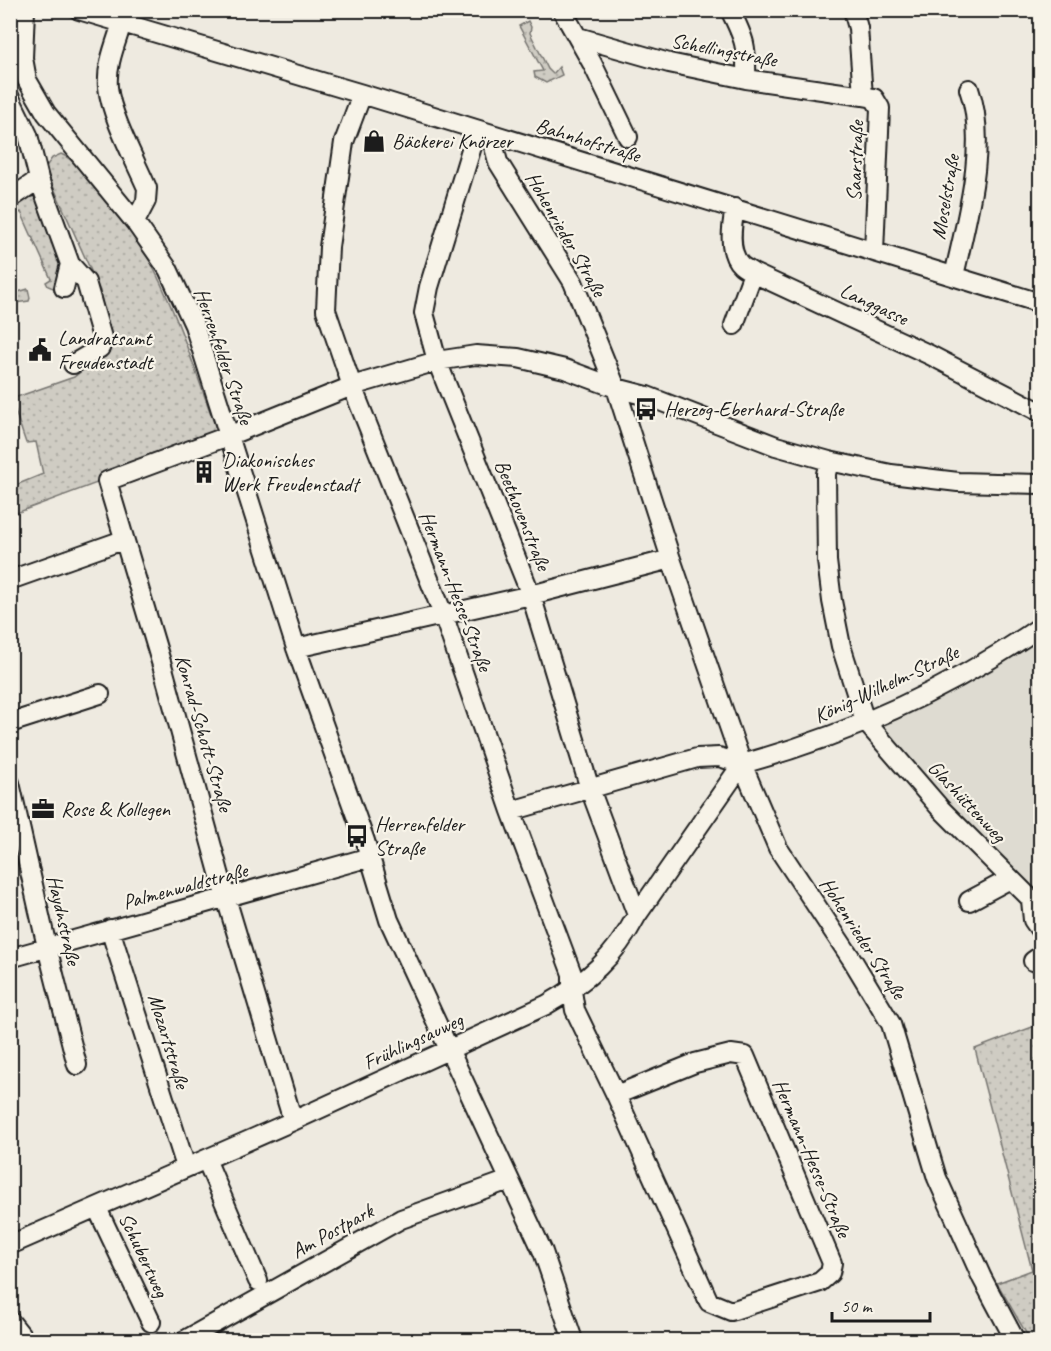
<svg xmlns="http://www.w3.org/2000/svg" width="1051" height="1351" font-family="Caveat,sans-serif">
<defs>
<pattern id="grass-dots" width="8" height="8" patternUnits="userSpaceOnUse" patternTransform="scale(1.5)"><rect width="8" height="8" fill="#cfccc3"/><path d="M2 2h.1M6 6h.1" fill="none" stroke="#b1afa7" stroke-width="1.8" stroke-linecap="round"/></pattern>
</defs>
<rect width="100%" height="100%" fill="#eeeae0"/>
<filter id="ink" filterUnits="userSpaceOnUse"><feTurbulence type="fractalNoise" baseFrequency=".0167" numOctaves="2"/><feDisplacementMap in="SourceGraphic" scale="12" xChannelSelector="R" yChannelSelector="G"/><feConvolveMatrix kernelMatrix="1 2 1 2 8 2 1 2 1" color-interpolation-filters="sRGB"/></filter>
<g filter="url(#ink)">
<path fill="#dedbd1" d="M1040,636V901L1013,875L878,725L943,696Z"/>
<path fill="url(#grass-dots)" stroke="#767470" stroke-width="1.5" d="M528,21L531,27L530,33L548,69L553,74L559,67L562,75L546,83L535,77L534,72L543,71L519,26Z
M61,154C77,161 89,178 100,192C115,210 133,229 144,250C176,308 196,373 218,434L102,474L97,483L11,515V487L43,474L36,442L26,443L11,399L74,377L96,359L106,322L100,291L45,168L52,158Z
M28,197H34L39,201L62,266L57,285L53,288L48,286L46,282L51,279L21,212L14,216L15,206Z
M10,273L18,292L28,289L30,298L29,301L15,303L11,294Z
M1040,1024V1340H1030L997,1283L1032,1270L975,1049Z"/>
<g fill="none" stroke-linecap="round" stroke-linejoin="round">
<g stroke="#1c1c1c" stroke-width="22">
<path id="minor" d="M25,10L23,58L27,80L46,113L135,222L168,269L194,325L296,648L365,841L389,920L543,1252L573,1340
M79,10L362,94L1040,303
M562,10L592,63L628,137
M730,10C745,40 747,46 746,79
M853,10L858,28L863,96L874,98L880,108L874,252
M122,23C116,43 106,65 108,87C111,116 135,160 147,188L146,201L135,222
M578,37L669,63L746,79L863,96
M362,94L344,142L329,247L326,310L352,386L443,614L511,811L572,974V991L575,1010L616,1095L709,1302L731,1311L820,1282L830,1273L832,1263L745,1056L731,1054L695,1063L616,1095
M10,98L28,135L39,179L70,264L64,288
M477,130L429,287L424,313L437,361L531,595L590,789L637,915
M496,136L494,147L498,162L573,282L616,388L671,559L742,764L778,848L853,961L891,1024L937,1178L982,1278L1015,1340
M10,199L39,179
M735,208C732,224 727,252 741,265C744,268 749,270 753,273L930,355L1040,412
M70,264L86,282L103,341L100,348L73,364
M954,276C966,221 989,144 969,89
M734,325L753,273
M829,461L826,474L827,561L832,601L841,646L865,721L940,808L1040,908
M10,580L123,540
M296,648L531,595L671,559
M10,723L100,694
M742,764C848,735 950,689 1040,627
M10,783L47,947L77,1065
M511,811L697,758L719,757L742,764
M1031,900L1033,920L1040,930
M969,901L1010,879
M110,929L186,1167
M10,958L370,857
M1033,961L1040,956
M293,1121L226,898L164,672L107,481L228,436L352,386L437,361L476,355L518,358L565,369L616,388L647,396L776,446L829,461L891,474L958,482L1040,484
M206,1159L258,1281
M97,1208L151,1322
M10,1245L293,1121L546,1005C587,982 615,957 637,915L742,764
M10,1321L25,1340
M185,1340L401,1219L509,1180"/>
</g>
<use href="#minor" stroke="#f7f3e8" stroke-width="18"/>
</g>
</g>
<defs>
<g id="shop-bare" transform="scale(1.8)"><path d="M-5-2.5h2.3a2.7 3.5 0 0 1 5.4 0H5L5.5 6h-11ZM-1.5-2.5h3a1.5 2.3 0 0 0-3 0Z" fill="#1c1c1c" stroke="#f7f3e8" stroke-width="2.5" paint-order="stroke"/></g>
<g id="civic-bare" transform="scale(1.8)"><path d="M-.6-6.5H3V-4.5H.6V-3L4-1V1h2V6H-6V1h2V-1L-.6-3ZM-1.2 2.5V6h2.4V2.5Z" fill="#1c1c1c" stroke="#f7f3e8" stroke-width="2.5" paint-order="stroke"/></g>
<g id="bus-bare" transform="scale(1.8)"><path d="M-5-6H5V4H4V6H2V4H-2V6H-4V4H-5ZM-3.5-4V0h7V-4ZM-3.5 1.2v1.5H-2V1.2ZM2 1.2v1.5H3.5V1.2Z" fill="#1c1c1c" stroke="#f7f3e8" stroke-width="2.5" paint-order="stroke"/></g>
<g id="building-bare" transform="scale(1.8)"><path d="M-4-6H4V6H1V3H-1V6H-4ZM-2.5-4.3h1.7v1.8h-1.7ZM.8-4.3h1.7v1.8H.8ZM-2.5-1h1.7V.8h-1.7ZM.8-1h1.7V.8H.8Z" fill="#1c1c1c" stroke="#f7f3e8" stroke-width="2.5" paint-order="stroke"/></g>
<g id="office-bare" transform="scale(1.8)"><path d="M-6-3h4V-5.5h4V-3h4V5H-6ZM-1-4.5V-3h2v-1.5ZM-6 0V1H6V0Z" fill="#1c1c1c" stroke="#f7f3e8" stroke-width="2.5" paint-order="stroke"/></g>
</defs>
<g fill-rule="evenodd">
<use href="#shop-bare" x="374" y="141"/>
<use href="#civic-bare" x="40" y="350"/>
<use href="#bus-bare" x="646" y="409"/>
<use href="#building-bare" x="204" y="472"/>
<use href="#office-bare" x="43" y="809"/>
<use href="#bus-bare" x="357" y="836"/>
</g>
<g text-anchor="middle" stroke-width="4.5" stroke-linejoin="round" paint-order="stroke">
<g font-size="21" fill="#1c1c1c" stroke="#f7f3e8">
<text transform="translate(724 50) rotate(11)" y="7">Schellingstraße</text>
<text transform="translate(588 140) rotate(17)" y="7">Bahnhofstraße</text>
<text transform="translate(855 161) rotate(-88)" y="7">Saarstraße</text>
<text transform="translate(945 197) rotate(-80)" y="7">Moselstraße</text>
<text transform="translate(566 234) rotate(60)" y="7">Hohenrieder Straße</text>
<text transform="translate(874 304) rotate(25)" y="7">Langgasse</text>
<text transform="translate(224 356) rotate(71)" y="7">Herrenfelder Straße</text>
<text transform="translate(523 515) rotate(68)" y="7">Beethovenstraße</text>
<text transform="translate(456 591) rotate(69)" y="7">Hermann-Hesse-Straße</text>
<text transform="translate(886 684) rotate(-25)" y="7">König-Wilhelm-Straße</text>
<text transform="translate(204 733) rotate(74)" y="7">Konrad-Schott-Straße</text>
<text transform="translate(967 801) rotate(47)" y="7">Glashüttenweg</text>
<text transform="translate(185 886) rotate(-15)" y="7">Palmenwaldstraße</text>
<text transform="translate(64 920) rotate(77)" y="7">Haydnstraße</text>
<text transform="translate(863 938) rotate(57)" y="7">Hohenrieder Straße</text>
<text transform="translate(169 1041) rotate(73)" y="7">Mozartstraße</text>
<text transform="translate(413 1041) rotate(-25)" y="7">Frühlingsauweg</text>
<text transform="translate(812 1158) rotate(67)" y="7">Hermann-Hesse-Straße</text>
<text transform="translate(332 1231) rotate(-29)" y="7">Am Postpark</text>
<text transform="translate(144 1255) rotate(65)" y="7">Schubertweg</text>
</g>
<g font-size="21" fill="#1c1c1c" stroke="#f7f3e8" text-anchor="start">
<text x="392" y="148">Bäckerei Knörzer</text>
<text x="58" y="345">Landratsamt<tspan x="58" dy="24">Freudenstadt</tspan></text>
<text x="664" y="416">Herzog-Eberhard-Straße</text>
<text x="222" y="467">Diakonisches<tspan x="222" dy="24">Werk Freudenstadt</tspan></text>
<text x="61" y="816">Rose &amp; Kollegen</text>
<text x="375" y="831">Herrenfelder<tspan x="375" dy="24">Straße</tspan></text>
</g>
</g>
<rect width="1051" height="1351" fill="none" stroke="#f7f3e8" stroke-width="36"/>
<rect x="18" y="18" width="1015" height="1315" fill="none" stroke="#1c1c1c" stroke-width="2" filter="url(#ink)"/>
<path d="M832 1312v9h98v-9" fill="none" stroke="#1c1c1c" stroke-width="3"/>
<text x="841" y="1312" font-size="18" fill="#1c1c1c" stroke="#f7f3e8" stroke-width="4.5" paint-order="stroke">50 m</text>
</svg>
